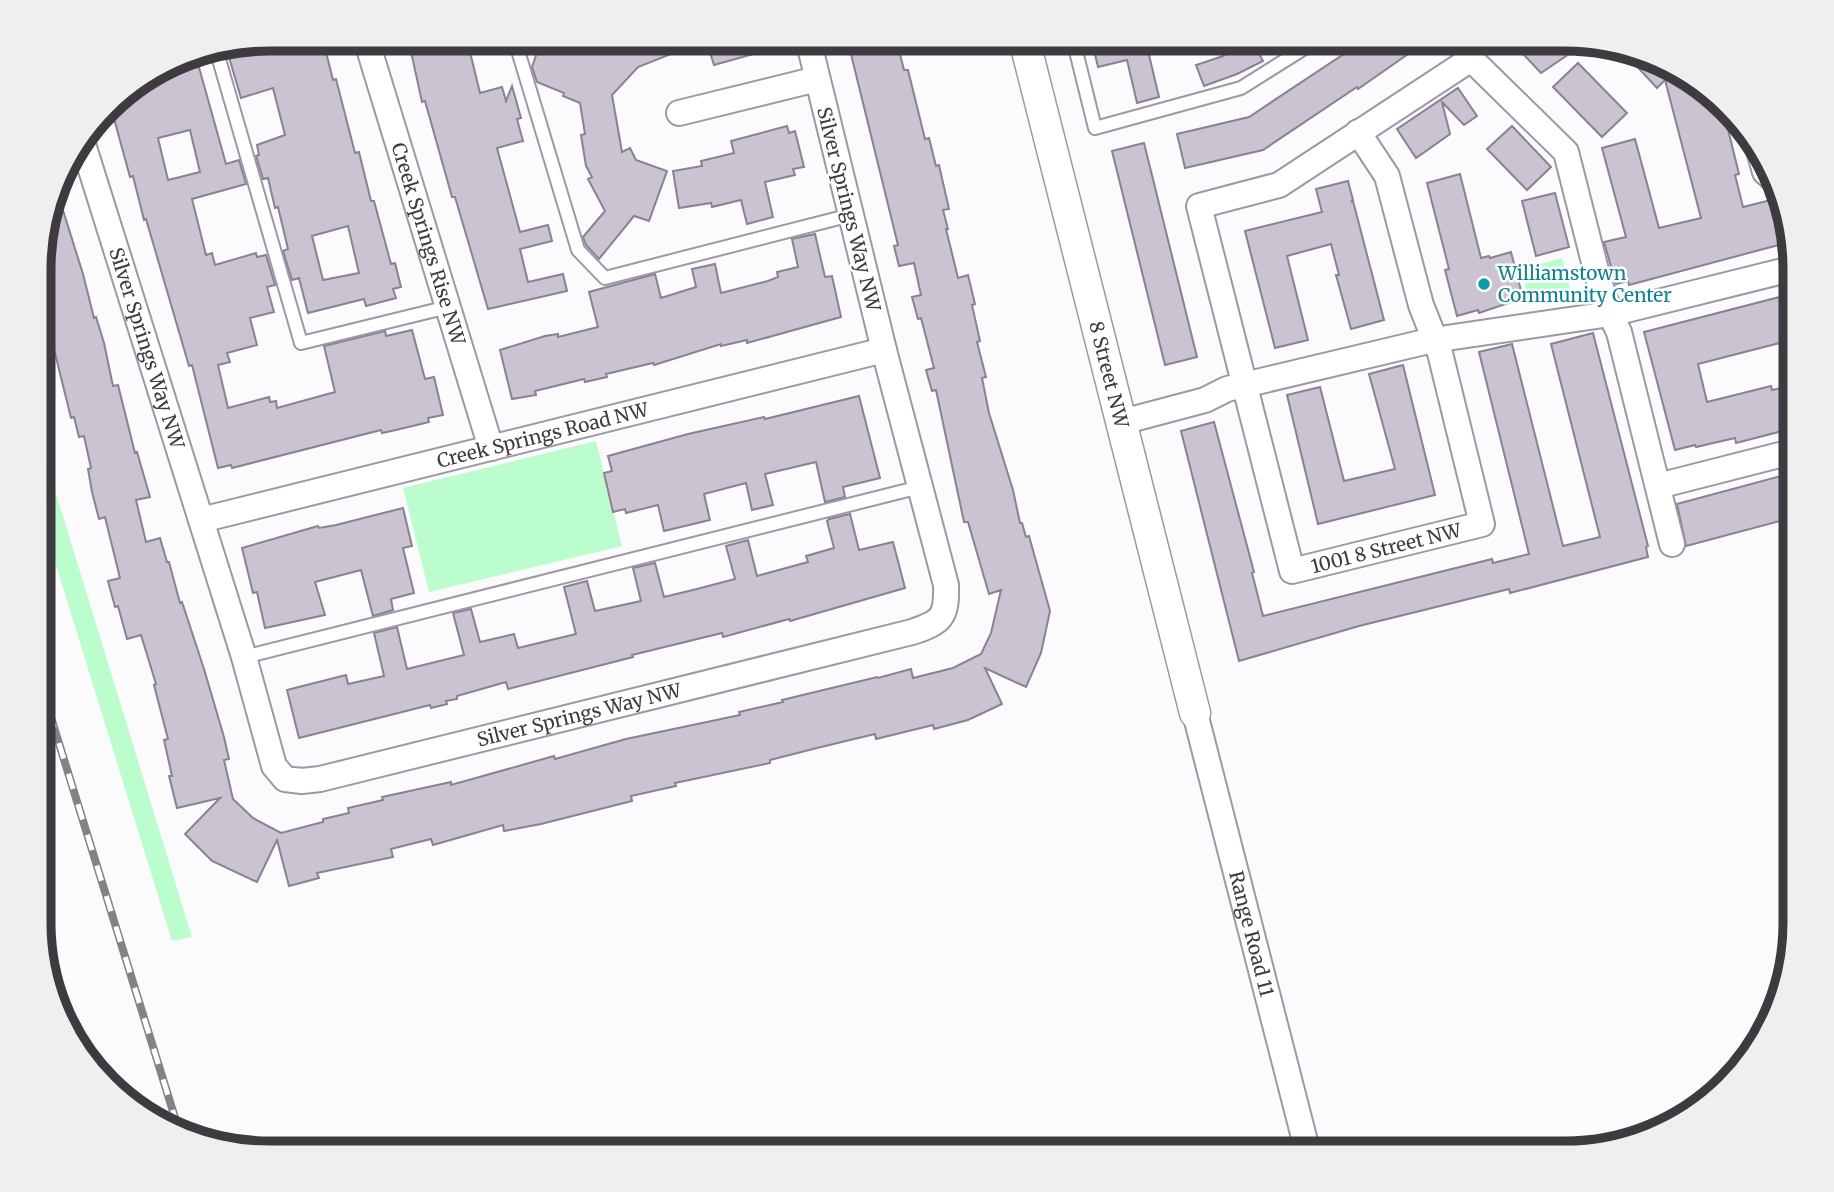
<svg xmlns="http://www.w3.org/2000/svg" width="1834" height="1192" font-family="Merriweather,serif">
<rect width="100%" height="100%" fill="#fbfafd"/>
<path fill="#bcfdcd" d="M1562,258L1571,293L1529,301L1521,269Z
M40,441L192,937L172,941L40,513Z
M596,441L622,546L429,592L403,488Z
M40,901L61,969L47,972L40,953Z"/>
<path fill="#cbc2d2" stroke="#8a8290" stroke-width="2" fill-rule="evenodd" d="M269,38H318L320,45L324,44L333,80L336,79L355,153L359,152L371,201H374L391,264L395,263L401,287L393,289L396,298L366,306L364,299L308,313L299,278L292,280L283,251L288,249L278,207L275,208L268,178L263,179L256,156L259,155L257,145L285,135L273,88L241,98L226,47ZM348,226L359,273L323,280L312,236Z
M408,38H500L501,45L470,52L480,93L502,87L506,101L512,86L521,118L517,119L523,141L497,148L520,232L548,225L552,241L520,249L528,282L563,274L567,291L488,309L455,197H452L425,101L422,102Z
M542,38H753L757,53L714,65L706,40L638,67L612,95L622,152L630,148L636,160L667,171L649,221L634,216L599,259L586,245L583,237L605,211L588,179L592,177L586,166L581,135L585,134L580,103L563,96L564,93L537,82L532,67Z
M847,38H896L904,70H908L925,139L929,138L936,166L939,165L949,209L943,210L948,229H946L958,278L968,275L975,304L972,305L980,341L977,342L986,377L982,378L989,413L1013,490L1020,523H1022L1026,537L1029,536L1050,611L1041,653L1026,687L985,668L1002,704L968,720L934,729L933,725L876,739L875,734L817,748L770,760V763L675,783L676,786L631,796L632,801L541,824L504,831L503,825L433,845L431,839L391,849L393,857L317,873L319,878L289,886L277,840L257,882L212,861L185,834L220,798L177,808L169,776H172L164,740L168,739L154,685L156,684L141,635L127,639L118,606L115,607L108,581L120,578L105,517L99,519L92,492L88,469L91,468L84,436L79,437L74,417L71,418L54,349L50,350L40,308V239L56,188L83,274L94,318L96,317L104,343L113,386L118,385L135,453L137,452L150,497L136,500L146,542L160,538L167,562H169L180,603L182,602L204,669L224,737L229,759L224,760L233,799L253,818L281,833L323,822V819L349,813L348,808L383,800L382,797L451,782V785L554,756L555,759L626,739L740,715L739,712L783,702L782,700L877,677L878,678L911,669L913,678L953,668L981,654L991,633L1001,590L989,594L968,522H964L936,390L932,391L926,370L934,368L921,318L918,319L912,297L921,295L914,263L899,266L894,246L898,245Z
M1091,38H1145L1159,97L1137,103L1127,60L1098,67Z
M1368,38H1431L1358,89L1357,87L1263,150L1185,168L1177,134L1249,117Z
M1508,38H1554L1569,54L1541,73Z
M1252,40L1263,61L1237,74L1204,86L1196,65L1223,56Z
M1619,47L1639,51L1693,78L1723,109L1739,174L1735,175L1743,207L1775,199L1786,243L1629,285L1628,281L1616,284L1604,242L1626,237L1602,148L1635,139L1659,228L1701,218L1665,80L1657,88Z
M195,53L226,164L239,160L246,184L192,199L206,255L212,253L215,265L256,253L257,257L266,255L275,285L267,287L274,312L250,318L257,345L227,353L230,362L218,365L228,408L269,397L270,402L276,401L277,408L335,392L324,346L385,331L386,336L412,330L425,379L434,377L443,415L428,418L429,422L396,430L382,433L381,430L232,468L231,465L218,468L192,365L189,366L146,219L144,220L133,176L130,177L110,104L117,96L181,56ZM190,130L200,172L168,180L158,138Z
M1578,63L1627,113L1602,137L1553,87Z
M1458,88L1477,116L1464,125L1442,102L1450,134L1416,158L1397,129Z
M787,126L789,133L795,131L804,167L793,169L795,175L765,182L773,217L747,224L741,200L712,207L711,203L679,208L673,171L702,166L701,161L734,153L731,141Z
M1512,126L1551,167L1527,190L1487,149Z
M1144,143L1197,357L1165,365L1112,151Z
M1460,174L1481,258L1489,256L1490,258L1511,252L1523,298L1479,313L1478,310L1457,316L1445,270L1449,269L1427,183Z
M1348,181L1353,200L1351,202L1353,201L1384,320L1351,329L1336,275H1339L1331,244L1287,256L1308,340L1275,348L1245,231L1322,212L1316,189Z
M1555,193L1569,247L1536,256L1522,201Z
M815,234L825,277L832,276L841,317L747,343V340L721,346V344L654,365L653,363L606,374L607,377L585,382L584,379L535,391L536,395L512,399L500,350L545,336L558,334V337L598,327L589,292L655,274L661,298L696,287L692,269L715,264L721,293L768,281L778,277L777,272L798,267L792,239Z
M1795,293V339L1698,364L1707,402L1771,386L1772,390L1795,385V424L1789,426L1790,429L1736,443L1735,438L1696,447L1695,445L1675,450L1644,332Z
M1593,333L1648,546L1646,547L1648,557L1510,593L1509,589L1359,626L1239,661L1181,431L1214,422L1254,572L1252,573L1263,616L1492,559L1493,563L1529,554L1479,352L1512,344L1563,546L1600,537L1551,344Z
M1403,365L1435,495L1318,524L1287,395L1320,387L1344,481L1395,469L1369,374Z
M859,396L880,478L843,487L845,497L825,502L816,462L765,474L773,505L752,510L746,483L704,494L710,520L664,531L658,505L626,513L625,509L613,512L604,473L612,471L608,456L688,434L764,417L765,419Z
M1788,474L1789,477L1795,475V517L1686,546L1677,504Z
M403,508L412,546L403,548L414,593L391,599L393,610L373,616L361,570L315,582L325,615L265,628L257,592L253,593L242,548L318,526L319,528L336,525Z
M850,514L859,550L893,542L905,588L790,621L789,619L723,637L722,633L632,655L633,657L508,689L506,682L457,696V699L446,701L447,704L431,708L430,705L299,738L287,690L346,675L348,684L384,676L374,633L397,627L407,669L464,655L453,613L471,609L480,642L514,634L518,648L576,634L564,587L587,581L595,611L641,601L633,568L655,563L664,597L697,589L735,579L726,546L748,540L757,576L808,562L806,556L834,548L827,521L829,519Z"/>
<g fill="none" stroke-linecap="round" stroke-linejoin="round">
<g stroke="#9f97a5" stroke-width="16">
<path id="service" d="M519,39L516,44L578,250L605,278L851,215
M1073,39L1095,128L1241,88L1319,39
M216,49L301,343L448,307
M244,657L920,487"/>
</g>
<g stroke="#9f97a5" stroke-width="28">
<g id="minor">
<path id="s1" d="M366,39L491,448"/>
<path d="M679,113L817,79"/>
<path d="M1358,132L1387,176L1421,305L1440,353L1482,524L1292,571L1199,206L1279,185L1471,59L1566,152L1598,278L1610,314L1619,332L1672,544"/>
<path id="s2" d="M82,141L244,657L274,766L285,779L302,781L320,779L912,632C942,622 947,617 946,585L884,350L808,39"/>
<path d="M1758,147L1765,172L1772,178"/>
<path d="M1122,422L1205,400L1227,389L1433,340L1610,314L1795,268"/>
<path d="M1658,486L1795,451"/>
<path id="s3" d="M201,520L884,350"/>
<path id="s4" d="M1195,713L1308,1153"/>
</g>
</g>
<g stroke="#9f97a5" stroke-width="33">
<g id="tertiary">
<path id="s5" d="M1024,39L1195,713"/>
</g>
</g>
<use href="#service" stroke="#fff" stroke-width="12"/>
<use href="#minor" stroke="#fff" stroke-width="24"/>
<use href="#tertiary" stroke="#fff" stroke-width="30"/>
<g stroke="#848287" stroke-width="8">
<path id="rail" d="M40,682L180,1134"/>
</g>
<use href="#rail" stroke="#fff" stroke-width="5" stroke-dasharray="16" stroke-linecap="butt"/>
</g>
<circle fill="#0f9aa8" stroke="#fff" stroke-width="2.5" cx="1484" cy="284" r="7"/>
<g text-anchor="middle" stroke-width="5" stroke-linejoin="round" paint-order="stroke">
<g font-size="19" fill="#3d3a40" stroke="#fff">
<text transform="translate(849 209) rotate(76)" y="7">Silver Springs Way NW</text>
<text dy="7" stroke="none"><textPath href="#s1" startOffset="214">Creek Springs Rise NW</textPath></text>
<text dy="7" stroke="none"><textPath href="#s2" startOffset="217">Silver Springs Way NW</textPath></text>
<text dy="7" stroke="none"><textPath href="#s5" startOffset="346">8 Street NW</textPath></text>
<text dy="7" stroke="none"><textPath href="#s3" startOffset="352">Creek Springs Road NW</textPath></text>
<text transform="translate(1386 548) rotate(-14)" y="7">1001 8 Street NW</text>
<text dy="7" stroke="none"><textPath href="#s2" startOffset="973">Silver Springs Way NW</textPath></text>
<text dy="7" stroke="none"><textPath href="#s4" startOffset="228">Range Road 11</textPath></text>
</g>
<g font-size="19" fill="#0d838f" stroke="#fff" text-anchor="start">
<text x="1498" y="280">Williamstown<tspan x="1498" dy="22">Community Center</tspan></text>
</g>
</g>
<path d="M0 0H1834V1192H0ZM269 51H1565A218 218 0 0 1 1783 269V923A218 218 0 0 1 1565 1141H269A218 218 0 0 1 51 923V269A218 218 0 0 1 269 51Z" fill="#efeff0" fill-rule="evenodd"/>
<path fill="none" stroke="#3d3a40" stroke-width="9" d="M269 51H1565A218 218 0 0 1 1783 269V923A218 218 0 0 1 1565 1141H269A218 218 0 0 1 51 923V269A218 218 0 0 1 269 51Z"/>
</svg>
